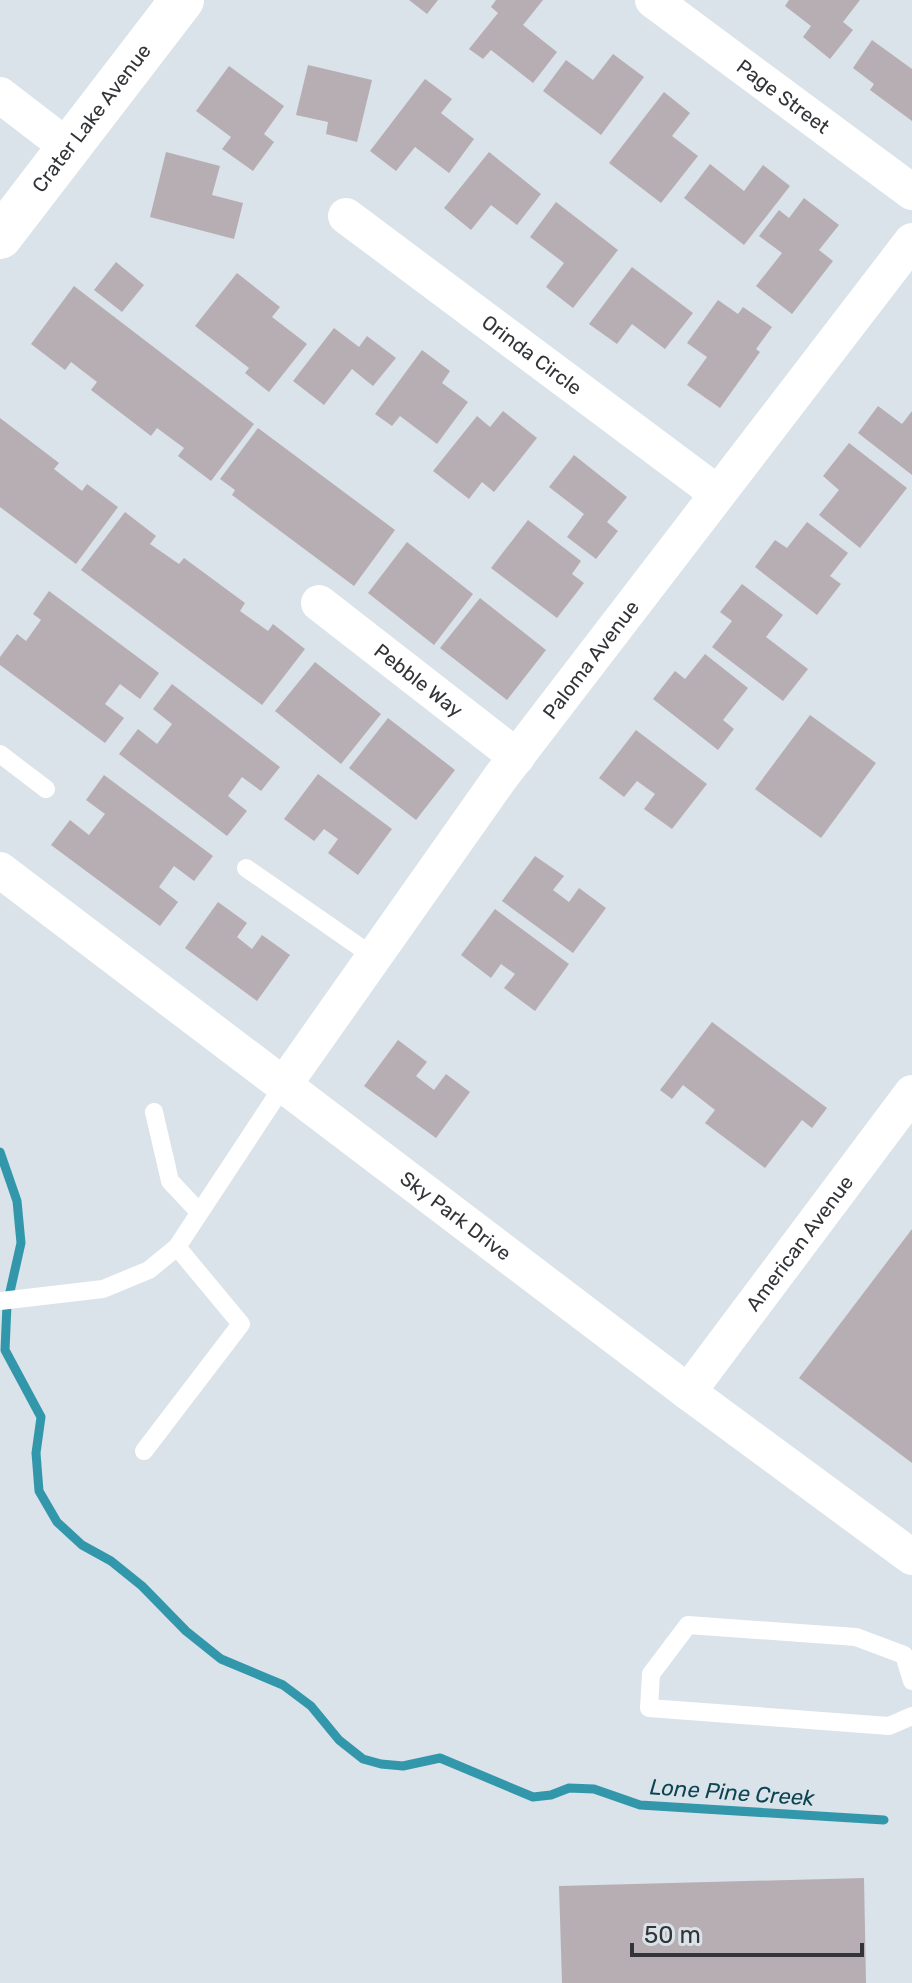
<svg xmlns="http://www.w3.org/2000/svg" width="912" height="1983" font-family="Rubik,sans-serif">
<rect width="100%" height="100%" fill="#dae2ea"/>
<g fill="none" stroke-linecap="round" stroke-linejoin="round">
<path stroke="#3397ac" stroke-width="9" d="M0,1152L17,1201L21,1243L7,1305L5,1350L41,1417L36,1453L39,1491L57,1522L82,1545L111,1561L142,1586L186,1631L221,1659L283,1685L311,1706L339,1740L363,1759L381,1764L403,1766L440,1758L533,1797L551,1795L569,1788L594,1789L640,1805L884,1820"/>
</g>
<path fill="#b7aeb4" d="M409,0H438L427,14Z
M496,0H543L523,25L557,52L533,83L491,50L483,59L469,49L498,13L491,7Z
M789,0H860L843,22L853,30L830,59L803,37L811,26L785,6Z
M872,40L912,69V121L870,90L874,84L853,68Z
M613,54L644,77L601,135L543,91L566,60L593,80Z
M308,65L372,80L357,142L326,134L328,122L296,115Z
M229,66L284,106L264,134L274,142L253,171L222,149L231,137L196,111Z
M425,79L452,99L441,113L474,139L449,173L415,147L396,171L370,151Z
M664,92L690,113L672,136L698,156L661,203L609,163Z
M166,152L220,166L212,195L243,203L234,239L150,217Z
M489,152L541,194L517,225L491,205L471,230L444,208Z
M710,164L744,191L763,165L790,186L744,245L684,198Z
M804,198L839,225L819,250L833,261L792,314L756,286L782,253L759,236L779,210L789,218Z
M556,202L618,250L573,308L546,287L564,263L530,237Z
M116,262L144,285L122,312L94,290Z
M632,267L693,313L665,349L632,324L617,344L589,324Z
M237,273L280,307L272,317L307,344L269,392L245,373L249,368L195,326Z
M74,286L254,424L211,481L178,456L184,448L157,428L151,436L91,390L97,382L71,362L65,370L31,344Z
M718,300L738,314L743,307L772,327L756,349L760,352L720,408L687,385L707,357L687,343Z
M334,328L359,347L367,336L396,358L373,386L352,369L324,405L293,381Z
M422,350L450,371L442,383L468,402L437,444L400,416L392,426L375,414Z
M878,406L902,424L912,411V475L858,433Z
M503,411L537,438L494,492L482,482L469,499L433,471L477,416L490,427Z
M0,418L59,463L54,469L82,491L87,484L118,507L76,564L0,507Z
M258,428L395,530L354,586L232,495L235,490L220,479Z
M849,443L907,488L860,548L819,515L839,490L823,476Z
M574,455L627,497L607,522L618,531L596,559L567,537L584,514L549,487Z
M125,512L156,536L150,544L179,564L184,558L245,603L240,611L268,631L273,624L305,649L262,705L81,570Z
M528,520L581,561L572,574L584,583L557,618L491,568Z
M807,522L848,553L830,576L841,584L817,615L755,567L775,540L787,548Z
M407,542L473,594L434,645L368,593Z
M742,584L783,615L766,637L808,669L783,701L712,647L732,621L720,612Z
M49,591L159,673L140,699L120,684L105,704L124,718L105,743L0,665V657L17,634L26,641L41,620L33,614Z
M480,598L546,650L507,700L440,648Z
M705,654L748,688L723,720L734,729L718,750L653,699L675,671L685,679Z
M315,662L381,714L341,764L275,711Z
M172,684L280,767L261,791L242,777L228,796L247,811L227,836L119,754L138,729L157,744L172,724L153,709Z
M810,715L876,763L821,838L755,789Z
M388,718L455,770L416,820L349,768Z
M636,730L707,784L672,829L644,809L655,794L637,781L624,797L599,778Z
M318,774L392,829L358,875L328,853L338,839L324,829L314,841L284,819Z
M104,775L213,856L194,881L174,866L159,887L178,902L160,926L51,845L70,820L89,835L105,814L86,800Z
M535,856L564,876L553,890L569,902L579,888L606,908L573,953L502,901Z
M218,902L247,923L237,937L252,949L262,935L290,955L257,1001L185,948Z
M495,909L569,964L535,1011L504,988L515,974L501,964L491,978L461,955Z
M712,1022L827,1108L812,1128L802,1120L765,1168L705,1123L715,1110L683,1085L672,1099L660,1090Z
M398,1040L427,1062L416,1076L434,1090L446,1074L470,1092L436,1138L364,1086Z
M912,1229V1463L799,1378Z
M864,1878L866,1983H562L559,1886Z"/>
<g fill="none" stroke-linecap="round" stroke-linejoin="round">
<path stroke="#fff" stroke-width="18" d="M0,754L46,789
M246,868L374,957
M154,1112L170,1181L199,1212
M0,1301L103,1289L149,1270L177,1247L283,1086
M144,1451L241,1324L177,1247
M912,1681L904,1655L856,1637L688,1625L651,1674L649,1708L889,1726L912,1716"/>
<g stroke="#fff" stroke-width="36">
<path id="s1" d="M653,0L912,192"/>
<path d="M0,95L69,148"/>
<path id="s2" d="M346,216L717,493"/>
<path id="s3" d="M319,603L517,757"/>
<path id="s4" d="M0,870L688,1392L912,1557"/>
<path id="s5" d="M283,1086L500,778L912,241"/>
<path id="s6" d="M688,1392L912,1093"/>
</g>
<path stroke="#fff" stroke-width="44" id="s7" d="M0,237L182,0"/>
</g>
<g text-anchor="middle" stroke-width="6" stroke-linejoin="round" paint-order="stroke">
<g font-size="20" fill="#323437" stroke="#dae2ea">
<text dy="7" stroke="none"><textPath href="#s1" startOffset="162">Page Street</textPath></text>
<text dy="7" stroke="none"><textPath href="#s7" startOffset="150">Crater Lake Avenue</textPath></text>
<text dy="7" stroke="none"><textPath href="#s2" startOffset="232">Orinda Circle</textPath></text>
<text dy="7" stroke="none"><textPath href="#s5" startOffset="526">Paloma Avenue</textPath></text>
<text dy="7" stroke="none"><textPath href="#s3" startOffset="126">Pebble Way</textPath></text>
<text dy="7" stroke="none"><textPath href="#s4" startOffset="572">Sky Park Drive</textPath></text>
<text dy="7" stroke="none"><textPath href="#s6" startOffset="186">American Avenue</textPath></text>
</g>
<g font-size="22" font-style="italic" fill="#0a4551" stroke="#dae2ea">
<text transform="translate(732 1792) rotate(4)" y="8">Lone Pine Creek</text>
</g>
</g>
<path d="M632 1943v12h230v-12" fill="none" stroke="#323437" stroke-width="4"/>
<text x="644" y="1943" font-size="24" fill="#323437" stroke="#dae2ea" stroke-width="6" paint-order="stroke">50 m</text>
</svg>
